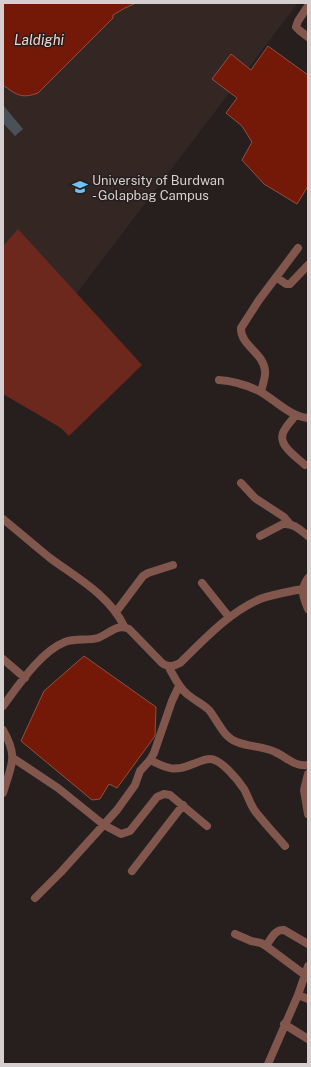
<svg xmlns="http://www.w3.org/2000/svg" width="311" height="1067" font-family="'Public Sans',sans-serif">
<rect width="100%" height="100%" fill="#261f1e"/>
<path fill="#332623" d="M3,3H298L3,390Z"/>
<path fill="#6c281c" d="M18,229L142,365L69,436L61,428L3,394V246Z"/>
<path fill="#741908" stroke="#915044" d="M3,3H136L125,8L113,15V18L38,93C21,99 17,95 3,85Z
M268,46L308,75V186L297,204L264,184L242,160L252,142L242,126L226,113L237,98L212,79L231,54L251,70Z
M84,656L156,707L155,736L117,788L109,784L100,799L92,800L21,741L44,691Z"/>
<path fill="#4b5257" d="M3,105L23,129L15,136L3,123Z"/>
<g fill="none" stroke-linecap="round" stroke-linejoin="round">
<path stroke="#80564d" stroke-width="8" d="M308,6L298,21L296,27L299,30L308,37
M276,277L286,284H290L308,265
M219,380C234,381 247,385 261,392C276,401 291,417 308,418
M261,392C262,386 266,377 265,371C264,353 240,345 241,328L259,300L298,248
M296,415C292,420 285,427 283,433C278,446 298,458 305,465
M241,483L255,498L284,517L290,524
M3,519C19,532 34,545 50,558C77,578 109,595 124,626
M260,536L283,524C294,523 300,530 308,536
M308,578C300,589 303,597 308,609
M202,583L229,617
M116,612L143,576L148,573L173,565
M3,659L25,678
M168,666C174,676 178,687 187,694C194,700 203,704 209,710C218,721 223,737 237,742C249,747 263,746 275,752C287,757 294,767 308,765
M3,706C18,686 41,651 65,642C75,638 87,641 98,638C109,634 117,623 129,629L162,663C169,668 174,666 180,663C205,639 228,613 260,599C273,594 288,592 302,589
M3,730C19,758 11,765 3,793
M13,758L58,788L104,825L121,834L130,831L157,797L164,794L170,795L207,826
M150,760C168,769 174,772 193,764C199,762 204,759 210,759C221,759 238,780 244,789C248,796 250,804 255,811C264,823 275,834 285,846
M308,774L304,790L308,814
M132,871L183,805
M35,898L61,872L117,810L135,785L140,771L150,760L154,753L172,701L179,686
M235,934L251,941L261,943L266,946L305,975
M266,946C271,939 275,929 284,930L308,944
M298,995L308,999
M284,1024L308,1039
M268,1064L298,995L308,966"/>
</g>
<defs>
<g id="university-bare" transform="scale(1.2)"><path d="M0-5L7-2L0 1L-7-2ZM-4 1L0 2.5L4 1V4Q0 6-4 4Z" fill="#6ec2f3" stroke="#261f1e" stroke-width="2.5" paint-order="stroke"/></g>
</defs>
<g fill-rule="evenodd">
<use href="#university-bare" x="80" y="187"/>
</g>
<g text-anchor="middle" stroke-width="3" stroke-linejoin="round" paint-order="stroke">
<g font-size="13" fill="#d5d0cf" stroke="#261f1e" text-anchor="start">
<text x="92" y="185">University of Burdwan<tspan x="92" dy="15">- Golapbag Campus</tspan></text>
</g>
<g font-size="14" font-style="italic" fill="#f1d6d0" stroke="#261f1e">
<text x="39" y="45">Laldighi</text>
</g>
</g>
<rect width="311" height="1067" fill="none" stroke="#d5d0cf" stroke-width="8"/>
</svg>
